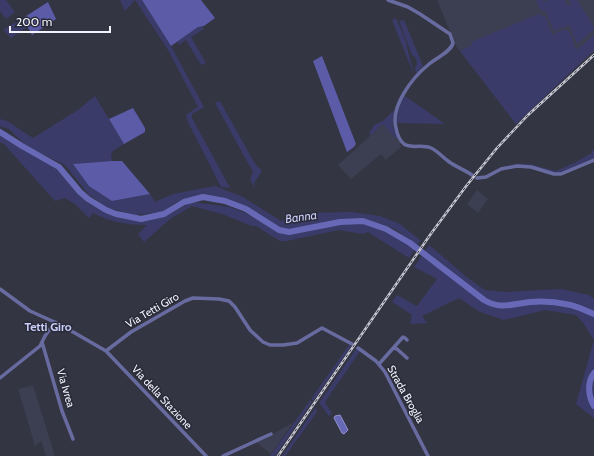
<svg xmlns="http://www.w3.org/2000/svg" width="594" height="456" font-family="Cabin,sans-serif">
<rect width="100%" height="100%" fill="#343543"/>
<path fill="#3c3e51" d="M437,0H594V52L563,78L516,124L456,46Z
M383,124L401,143L400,145L401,147L386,160L381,154L351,179L338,165Z
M477,190L488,199L478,213L467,204Z
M33,385L55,456H46L41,441L35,446L18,389Z
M292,423H293L271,454L257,443Z"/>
<path fill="#3a3b69" d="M0,0H6L15,12L6,19L0,11Z
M120,0H142L171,46L204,107L192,114V118L230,188L221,187L188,122L186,115L198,107L168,50L135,0L125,11Z
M536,0H543L544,2L548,0H565L567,6L571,4L569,0H577L594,27L593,30L577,44L569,25L554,31L545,10L541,11Z
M539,14L546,17L552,35L565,29C574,33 572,43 576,50L594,35V50L516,124L460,51L472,45L471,42Z
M23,18L28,26L11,38L3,30Z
M396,18L405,39L414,75L392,20Z
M404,20L423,66L416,73L415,68L417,64L416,58L412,55L399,21Z
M202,26L204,29L191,37L206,63L201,65L186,40L179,45L177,42L198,27Z
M95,96L124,144L114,150L111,154L112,161L73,164L112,201L150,194L155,202L173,194L215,186L243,197L281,221L307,213L351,212L380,216L400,224L421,241L417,245L393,228L365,219H342L291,229H281L248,207L227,199L202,194L177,202L162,212L135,215L108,208L89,195L65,165L26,146L9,129L0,126V119L7,121L33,138L78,110Z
M405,96L445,124L397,123C397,112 399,105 405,96Z
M220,101L255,164L262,171L254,183L255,189L250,179L253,172L215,103Z
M394,110L393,127L398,137L396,139L383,124L371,135L369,134L374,125L383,121Z
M0,135L14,142L28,152L49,163L63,174L88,203L105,212L124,219L140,220L162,217L170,214L192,202L230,207L257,218L278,233H290L339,223H361L385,230L415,249L409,258L368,232L363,234L339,230L286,241H280L256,226H252L222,214L192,206L170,219L144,242L138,234L147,225C128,225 110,222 93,213L89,218L76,205L65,198L55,201L4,144L0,142Z
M592,149L594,152V158L561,173H552L519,165L498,169C521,159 533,165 556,171L574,163L592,153Z
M429,245L468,278L485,290L505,292L561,289L589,295L594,299V418L576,404L594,340L582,321L576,315L545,310L504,320L480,312L459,298L422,316L427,323L410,324L412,315L392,302L397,295L417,306L437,279L414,267Z
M349,345L351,347L313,401L311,399Z
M356,349L360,351L325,402L332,414L329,416L319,403Z
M310,400L312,402L275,456H270L302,412Z
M316,407L317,412L285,456H282Z"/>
<path fill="#5b5ba8" d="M142,0H201L215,18L204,26L198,27L171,46Z
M48,2L56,19L32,35L23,18Z
M322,56L356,144L354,147L347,152L313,61Z
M133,108L145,128V132L124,144L109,119Z
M111,161H122L150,194L112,201L89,186L73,164Z"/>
<path fill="#6769b7" stroke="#9092cb" d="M340,415L348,430L344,434L342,433L334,418L335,416Z"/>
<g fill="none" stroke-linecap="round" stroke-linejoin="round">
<path stroke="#6769b7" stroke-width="6" d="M0,132L22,146L59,167L80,192L88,199L106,210L116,214L141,219L164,214L184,202L203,197L225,201L246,209L279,230L289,232L340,222L363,221L386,229L410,243L484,300C501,310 512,304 530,302C553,300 574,304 594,314
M594,373C587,382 588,396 594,406"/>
<path stroke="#686b9f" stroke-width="3.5" d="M388,0L408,7L420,14L450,34L453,43C451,52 436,58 428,65C413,77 390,106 396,128C397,133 399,140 404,144C412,149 422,144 431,148C438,151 442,157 448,161C456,167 465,170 472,175
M477,178L486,177L501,169L517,166L531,167L554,174H561L594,160
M0,289L30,311L61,325L106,351L131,332L185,301L193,298L219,299L229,301L235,307L250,330L263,342L270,345H283L297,343L322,328L352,344
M42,342L62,411L73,439
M358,348L376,361L385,372L428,456
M394,348L397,349L407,358
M106,351L206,456
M379,364L403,337L405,338L407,340
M0,378L40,346L45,336L55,322
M223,456L271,434"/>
<g stroke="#c7c8d2" stroke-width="2.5">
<path id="rail" d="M278,456L430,235L467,185L497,148L528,115L594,55"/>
</g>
<use href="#rail" stroke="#2a2b38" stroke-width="1" stroke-dasharray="3" stroke-linecap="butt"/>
</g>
<g text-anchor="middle" stroke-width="3" stroke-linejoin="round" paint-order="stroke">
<g font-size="11" fill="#f1f2fb" stroke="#2a2b38">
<text transform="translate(152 310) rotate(-30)" y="4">Via Tetti Giro</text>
<text transform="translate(66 388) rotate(74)" y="4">Via Ivrea</text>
<text transform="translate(406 394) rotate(61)" y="4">Strada Broglia</text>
<text transform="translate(162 397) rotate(47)" y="4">Via della Stazione</text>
</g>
<g font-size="12" font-style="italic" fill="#cbcefa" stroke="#2a2b38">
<text transform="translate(301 217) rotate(-8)" y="4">Banna</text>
</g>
<g font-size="12" font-weight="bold" fill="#cacef9" stroke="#2a2b38">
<text x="48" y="331">Tetti Giro</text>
</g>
</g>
<path d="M10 26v6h100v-6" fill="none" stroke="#f1f2fb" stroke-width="2"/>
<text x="16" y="26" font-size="12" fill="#f1f2fb" stroke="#2a2b38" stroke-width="3" paint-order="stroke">200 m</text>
</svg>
